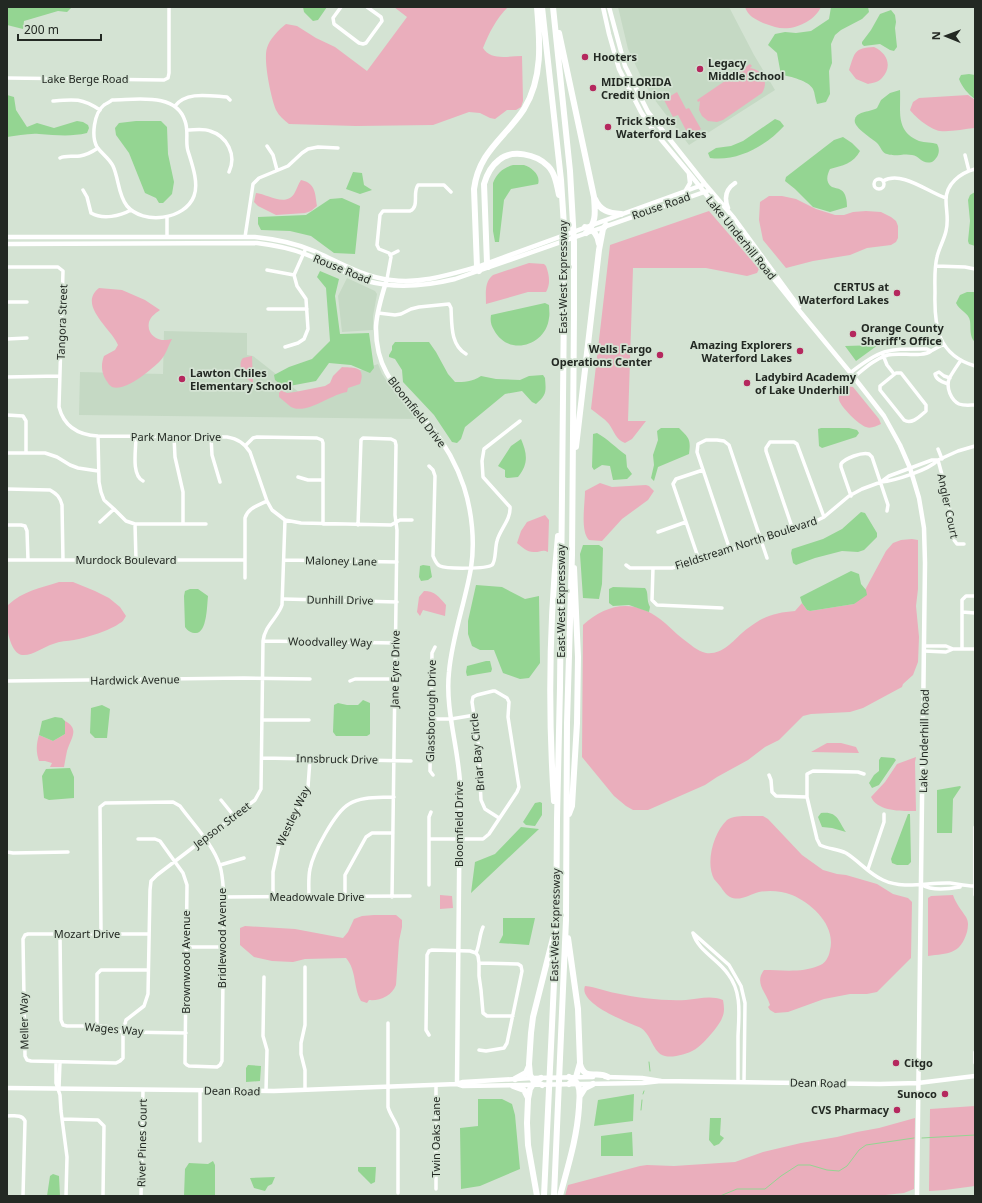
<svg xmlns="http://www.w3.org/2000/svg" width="982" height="1203" font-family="'Noto Sans',sans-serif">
<rect width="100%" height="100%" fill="#d4e3d3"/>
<path fill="#c5d9c4" d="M618,7H729L754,55L775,90L689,145L651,95L644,83L628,49Z
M347,278L375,291L377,294L373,316V330L342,332L338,296Z
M164,331L247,333V355L253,356L300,393L338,384L357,371L378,364L382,374L395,393L419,419L79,415L80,372L163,374Z"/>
<path fill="#eaaebc" d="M394,7H508C496,19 489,33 483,48C491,61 508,56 522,56L523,101L521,107L516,110H507L495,119L490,118L480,113L469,112L433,125L356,126L289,124C284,120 279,116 276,110C271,98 263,60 267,48C269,40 279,29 286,24L297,26L316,38L335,47L367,71L407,17Z
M745,7H821C814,22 792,32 775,27C771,26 767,24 763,23C755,19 748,16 745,7Z
M874,47C887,53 893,66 882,78C879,82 872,83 868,84L856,79L849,70C855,52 854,48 874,47Z
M750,64L752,66L750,68C763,70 769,82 762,93L723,120L717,122L708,121L702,116L699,110L700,101L698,102L697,100Z
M677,92L686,109L689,108L701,129L689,136L678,115L673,117L664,100Z
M968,95L975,100V128C964,129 951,132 940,131C931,130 915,117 910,110L913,102L919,98Z
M301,180C316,183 315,194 317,206L311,211L305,213L276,215L258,206L254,202L256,193C267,194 285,207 294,194C297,189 298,184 301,180Z
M769,196H782L796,199L816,209L835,215H844L853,212L866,211L881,212L891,217L896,221L898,226V238L896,242L891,245L867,248L850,255L813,261L786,268L763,240L759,220L760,202Z
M709,211L759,269L757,273L747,276L706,268H633L628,421H646L632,439L625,443C616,440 614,431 609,424C604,418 597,414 591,409L610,245Z
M529,263L544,264L546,266C549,274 551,284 546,292H528L486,304C486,294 484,282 493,275Z
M99,288L122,290L145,300L160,310C156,313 151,316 149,322C146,336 160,343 172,339C168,346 166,355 160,361C151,370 125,392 112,387C109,385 108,383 106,380C101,372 101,364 104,356L115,350L118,345C112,329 77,305 99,288Z
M252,356L253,383C245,378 236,366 243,358Z
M342,367C355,368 366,366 360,384L348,388L347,392C331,394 307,415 291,407C287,404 283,400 279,397V393L281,390L287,393L295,392L325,386L330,383L333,376Z
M845,386L853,387L879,419L881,424C876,426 871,429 866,427C859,425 841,407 839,400C838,395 841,389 845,386Z
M600,483L612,487L646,485L649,486L654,491L648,500L622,519L602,541L589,540C580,531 585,504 585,491Z
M545,515L549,520L548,552C543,549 540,552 535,552C528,553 522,547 517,543L521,531L527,522Z
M912,539L918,540V589L916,606L919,637L918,662L913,675L903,684L902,687L863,708L850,712L811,714L803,716L779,740L765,747L748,760L717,777L705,785L648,810H633L626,806L614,796L582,757L583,625C606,604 633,598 660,619C668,625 675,633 683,639C690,644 697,651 706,653C722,655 732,642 742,633C747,628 754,624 760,620C771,614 782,612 795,611L802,603L807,610L810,611L854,604L865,590L886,551L893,543L901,540Z
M59,582H73L95,591L109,598L120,607L126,616C124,619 123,622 120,623C111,630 86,638 74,640C67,641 60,641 53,644C43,647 33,656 22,655C8,653 4,616 8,605C23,591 40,588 59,582Z
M424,591C435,591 439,597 446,605L445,616L423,610L420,616L417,612L419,597Z
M65,721C80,729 71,738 67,751C66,756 65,761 64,767H50L52,763L45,761H39C36,752 36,745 39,735L53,741L65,734Z
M827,743H841L856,747L859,753L811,752Z
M916,757L915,762L916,811C902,811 878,812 871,797L885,782L897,764Z
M748,816H763L768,819L802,855L823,870L837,874L846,875L877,884L893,894L908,898L912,902L911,958L877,992L867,994H850L824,999L788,1012L775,1013L770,1010L768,1007L770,1005C766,992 754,983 764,970C781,970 802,973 818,966C825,964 829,957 830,950C836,926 813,904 792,895C782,891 770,890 759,892C750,894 740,902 730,897C726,895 723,890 720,886C718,884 716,881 714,879C705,862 714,832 727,820C732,816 742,816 748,816Z
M440,895L452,896L453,908L440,909Z
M953,895C956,904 961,909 966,917C969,922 968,927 967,932C960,955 948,953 928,956V898L931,896Z
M374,915H396L402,920V927L399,941L396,985C392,996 380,1001 369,1000L367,1003L361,1001C353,987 357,971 346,958L305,959L293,962L272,961L254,957L240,945V928L245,926L295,929L343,938L348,932L354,919L362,916Z
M585,986C596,987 605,991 615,993C638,998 663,1001 686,1000C699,999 710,995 723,1000C724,1006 725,1012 722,1018C720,1025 701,1047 694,1050C687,1054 673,1058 665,1056C652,1053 652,1033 639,1027C626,1022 578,1003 585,986Z
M975,1106V1186L945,1190L929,1191L930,1109Z
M915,1118L914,1189L904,1193L876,1196H565L568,1185L640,1166L647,1165L674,1166L735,1162L763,1152L801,1143L837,1137L857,1132L879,1128Z"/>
<path fill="#94d592" d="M7,7H72L67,12L58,11L24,21L23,29L7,25Z
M303,7H327L318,20L313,21L304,12Z
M831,7H868L869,12L862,19L841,30L835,35L831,44L832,63L829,71L830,94L826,102L817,104C815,99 815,93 813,89C809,81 790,76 781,75L777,53L768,45L775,34L785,32L796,33L811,31L829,19Z
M891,10L895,15L896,22L895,28L897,47L894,51L890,50L880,44L864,46L862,44V42L871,30L880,14Z
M969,74L975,75V99C968,94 962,87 959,79L961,75Z
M900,90C901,112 895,131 919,141C925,143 932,142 937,144C941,151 938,158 932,162C922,165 920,156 912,155C904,153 895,157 887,154C882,153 881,147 877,143C872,138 852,127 855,119C857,111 871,112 877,108L881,100L890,93Z
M7,95L14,97L16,110L27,127L37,123L54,128L77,121L83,122L88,125L89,128L87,133C70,137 56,135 39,134C29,133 17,136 7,137Z
M775,119L780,121L784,126C766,146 737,162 710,158L708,153L716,148L731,146L743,141Z
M136,121H161L167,127L168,154L174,182L172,194L163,203H159L156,198L145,193L129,153L116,135L115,128L119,123Z
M843,137L852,143L860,151C854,163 842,166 830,169C827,175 825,182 832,187C834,188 838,188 841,190C846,193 847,201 847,207L830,212L813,207L795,189L785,181L786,177L834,140Z
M513,165C517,165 520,165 524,165C532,167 541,176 538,184L511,189L504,200L499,242H495L493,231V183C497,173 503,168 513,165Z
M353,172L362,173L364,185L372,190L360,194L346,189Z
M975,192V246L969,244L968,241L970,221L968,200L970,195Z
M342,198L360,206L355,254L334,253L311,236L290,231L261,230L258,224V217L306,215L330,199Z
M320,271L339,279L335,296L340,334L369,333L374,368L370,373L351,365L329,363L316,381L284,387L275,380L274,375L289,367L312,359L330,341L326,288L317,277Z
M967,292H975V342C969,337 971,327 970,321C969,313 959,310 956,303L960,295Z
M545,303L549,305C549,309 550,314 549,318C546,346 508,357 494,330C491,325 490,321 491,315Z
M395,342H429L436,352L448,374L455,382C464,382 472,382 481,376L496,379L520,380L529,376L543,375L545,378C546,391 547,395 536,404L532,402L522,391L505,394L465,427L461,439L457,443L452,442L434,415L403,382L402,370L395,359L389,357V355L392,350V346Z
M878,345L856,361L845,346Z
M661,428H679C689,438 691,439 689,454L658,467L654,481L651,478L654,465L653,455L658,440L657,431Z
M821,428H849L857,430L859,433L856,437L822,448L819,446L818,429Z
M597,433C608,439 616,448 626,455L627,467L632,474L627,479L613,480L610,466L602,465L594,470L592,467L593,434Z
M521,439C527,453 529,464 518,477L507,478L505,477V470L498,466L511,446Z
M861,512L865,513L877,533V537L864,550L858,552L842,551L815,558L796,565L793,563L791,553L792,549L823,539L842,529Z
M583,545H599L603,548L602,584L599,599L583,598L580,554Z
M423,565L430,566L432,577L428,580L421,581L419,577L420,566Z
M851,571L859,574L861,584L866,590L867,595L854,604L810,611L807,610L802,603L800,597Z
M476,585L502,587L525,599L539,596L540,663L529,678L520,679L503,673L494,650H480L472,646L468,634V621Z
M613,587L645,588C649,592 646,600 650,607L649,612L629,605L613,606L609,603V589Z
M190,589H198L208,596C207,605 207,633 196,633C191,633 188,631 185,627L184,596L185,591Z
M486,661H490L492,669L491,672L467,676L466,672L467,666Z
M363,700L370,703V734L367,736H336L333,732L334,705L338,703L347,705H358Z
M102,705L110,709L107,738H95L90,733L91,708Z
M55,717L62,718L65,721V734L53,741L39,735L42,721Z
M881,757L894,758L896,760L879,785L872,788L869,783L874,775L879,771V760Z
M70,768L74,777V798L49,800L44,798L42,776L46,769Z
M960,786L961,787L953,799L952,833H937V790Z
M540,802L542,803V815L535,826L526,825L523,822L535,803Z
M821,813C838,811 838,821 846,832L832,828L822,827L818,817Z
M908,814H910L911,862L908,865H897L892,863L891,859Z
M521,827L539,829L471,893L475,862L495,854Z
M503,918H535L529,945L499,943L503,935Z
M248,1065L261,1066L260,1081L246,1082V1068Z
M634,1094L633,1121L594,1126L598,1100Z
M478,1099H502L512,1104L515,1115L520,1169L480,1186L461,1189L460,1128L478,1126Z
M710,1118H721L720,1135L724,1138L719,1144L714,1146L709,1140Z
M632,1132L633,1156H601V1136Z
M213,1161L215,1165V1196H184L185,1169L189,1163L208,1164Z
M358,1167H376L375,1182L371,1184L358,1171Z
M53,1174L59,1176L60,1196H47L50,1176Z
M275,1177L272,1184L268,1186L265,1191L254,1188L250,1178Z"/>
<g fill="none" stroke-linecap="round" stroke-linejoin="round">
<path stroke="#94d592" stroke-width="1" d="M649,1062L650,1071
M643,1094L644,1091
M641,1110L642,1100
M922,1138L975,1135
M635,1196H636
M676,1196H685
M720,1196L737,1189H765L781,1176L798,1165H810L827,1170L839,1171L847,1166L859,1150L866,1145L914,1138"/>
<path stroke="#fff" stroke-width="3.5" d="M341,7L333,18L334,24L359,43L363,44L366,43L382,21L381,17L367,7
M7,78L164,80L168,78L169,73V7
M112,100C136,100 176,92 185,121C189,131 185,142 188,151C192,164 199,183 194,196C185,220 143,225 127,206C118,195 119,179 113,166C109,158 102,154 97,147C91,136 94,113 104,105C107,103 110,102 112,100Z
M53,101C74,99 82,98 100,110
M175,106C186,91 210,96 227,97L230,100
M187,130C194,130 203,128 210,131C227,136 237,155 229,172
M267,146L273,155L277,170
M965,155L969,171
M60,158C66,155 73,157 80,156C87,155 92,152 98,148
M975,169C960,173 946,184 946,200C946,211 949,220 946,231C944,240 939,248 937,257C934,269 935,281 935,293C934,327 938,355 975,366
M874 184a5 5 0 1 1 10 0a5 5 0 1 1-10 0Z
M883,181C902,170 929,193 946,198
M83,190L87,197L91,213C103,220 120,216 131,210
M167,237V217
M245,237L252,191L253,184L259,178L288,166L302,153L308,149L318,147L338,148
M390,255L398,251
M936,266L965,267L975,269
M7,267H58L63,271L59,407C64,427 79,435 98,436L227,437C238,439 244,443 250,452L267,501L272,510L285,520L301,523L391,525L400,520H412
M267,270L294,275
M387,279L391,257L389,253L379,249L377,245L380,215L383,211H410C420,206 412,193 418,185H444L451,192
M7,302H27
M268,309H307
M378,313L395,315L401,314L411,309L419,307L449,304L451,308C452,323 450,345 466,354
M7,339L27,338
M285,347L298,343L304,339L308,329L306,299L297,286L294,275L306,248
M931,351L944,344
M883,355L887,365L894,374
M961,360C957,366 952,373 949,379C946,388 951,400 959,404C964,406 970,405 975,405
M850,373C882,348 887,349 927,349L931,351C922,358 900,352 888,355C874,359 864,369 854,377
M896,373H901L926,405V411C920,416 912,425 904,420L880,390V386Z
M7,377L60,376
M948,384C943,382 936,380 935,374L939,372L944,376L950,378
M7,415L23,416L26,421V452
M98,436L99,482L101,492L104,500L114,509L126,521L135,524H206
M136,437C136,449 131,475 143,481
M174,437L175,457L183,492V524
M211,437L212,455L220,482
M246,445L253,438L257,437L317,438L322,440L323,443V524
M938,449L942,459
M7,453H45L57,457L70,465L78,468L98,471
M932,460H938C929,470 894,481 881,482L889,476Z
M429,466L433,470L435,476L433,556C435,560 436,564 440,566C446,569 487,569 492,565C496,562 495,547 497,541C500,529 511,520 510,507L483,477L482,461L484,449L520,421
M298,477L308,480H323
M7,489L50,490C57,494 60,497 62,505L63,560
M851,496L841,467V464C845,458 862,452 869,454L872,457L888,505L887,511
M100,522L114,509
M135,524L136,560
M7,525H21L25,526L27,531L28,560
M358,525L361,440L363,438L391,439L395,441L396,445L395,515L397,530L392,897
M793,530L766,451V448L770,442H794L797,444L824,517
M658,532L686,522
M964,544H957L954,540L948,497L938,460L958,451L975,446
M730,550L697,452L698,444L706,440H717L724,441L729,445L767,558
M7,560H245
M284,560L397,562
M699,560L673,484L676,479L703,470
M626,565L630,568H672L793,530L810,524L824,517L849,496L862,489L881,482
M653,568L652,600L657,605L722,608
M245,578V518C248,508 257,506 267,501
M284,599L397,602
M962,612L975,613
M263,641L396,643
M953,649H975
M962,649V600L966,596H975
M924,651L946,652L953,649L946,646H925
M7,681L244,678L310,679
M350,681L355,679H395
M431,719H451L475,715
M262,720H309
M262,758L411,761
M864,774L858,772L813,771L807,774V797L817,839L820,845C828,849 838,849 846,853C859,861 869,874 883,880C904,890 928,882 950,883C958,884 966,886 974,886
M433,775L430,771L432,653L435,647
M769,775L771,780L772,792L776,796L807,797
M221,800L234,816
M975,827V895
M429,839H483L489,834L517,792L519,787L508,717L509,702L507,698L495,691H493L477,695L473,697L472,702L478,743L481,800L485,809L499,818
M7,852L13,853L68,852
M220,865L244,858
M868,869L884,822V814
M429,885V817L431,812
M922,885C932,891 949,889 960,887
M224,897L410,896
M273,897V872L279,845L308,787L310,759
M309,897C309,888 308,878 310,869C313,853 335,812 349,804C362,796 379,798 394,797
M345,897V875L366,837L372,833H393
M693,933L729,965L741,986L745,1003L744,1082
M693,933C698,951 718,959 728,974C742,992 739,1014 738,1036C738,1051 738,1067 738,1082
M60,934L61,1020L63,1025L67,1026H106L118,1031L123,1032L186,1033
M101,934L100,807L105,803L173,802L180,806C193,824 213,844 220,866C223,876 223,887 224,897L222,1061L220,1065L217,1067L189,1066L187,1065L185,1063L187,885L183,873L160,841L155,839H138
M149,934H28L25,935L23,939L25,1056L27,1060L31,1061L116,1063L120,1061L123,1058V1032L126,1020L144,1006L148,994L150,890L151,881L157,875L255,800L261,789L263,641C265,625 277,619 282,605L285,520
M186,947H222
M476,953C480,944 479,936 483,927
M264,977L263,1036L267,1050L266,1091
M388,1023V1107C390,1115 396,1121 398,1129V1193
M97,1026V974L101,970H148
M429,1035L426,1030L427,955L429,951L432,950L470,951L476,953L478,956L479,963V976L481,990L483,1013L487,1016H513
M479,1050L486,1051L504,1048L507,1043L522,971L521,966L518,964L479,963
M975,1052V1063
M56,1062V1083L60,1095L61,1111L67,1157L66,1196
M59,1088L60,1062
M305,1090V1070L301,1054V1043L305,1025V967
M7,1116C14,1116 22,1114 25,1121L23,1196
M62,1119L98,1120L104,1126L103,1196
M200,1141V1090
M436,1189V1085
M141,1196L143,1090"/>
<path stroke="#fff" stroke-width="4.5" d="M603,7L609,34L619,69L641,112L653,130L689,173L797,308L849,371L884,416L900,445L910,468L919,498L924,528L925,563L917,1196
M609,7L625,66L648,112L705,184L734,218L799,307
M686,190L690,183L689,174
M728,208C724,198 726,189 735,183
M7,237H255C275,239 295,243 314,251C339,262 363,277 391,280C421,284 448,275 477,267L705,184
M7,244L257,243C273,245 290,248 305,254C326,262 345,274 367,281C396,289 426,286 455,279L710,190
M387,279C382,295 377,310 376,326C375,376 403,393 431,427C445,444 457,466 464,487C472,512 475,542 471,568C465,603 452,637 449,672C445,709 458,746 460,783L457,1084
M605,1077L642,1078L661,1081
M457,1084L463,1086L643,1083L661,1081L880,1084L918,1083L975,1076
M7,1088L274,1091L457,1084L463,1082L532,1078L593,1077"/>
<path stroke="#fff" stroke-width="6" d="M542,7L561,180L564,226V302L560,687L557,819L556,940L544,1196
M553,7L570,171L574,242V313L572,555L567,723L566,920L554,1196
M559,33L594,197C595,211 597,223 586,233
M595,199C600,211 609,213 621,214
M585,227C594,230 598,235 599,244
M488,267L487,263L484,184C487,174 491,166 499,160C512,149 536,154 548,166C555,173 557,185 559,195
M479,271L477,267L474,189C479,151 505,138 524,109C543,78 540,42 537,7
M576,447L599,250L603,229L606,225
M554,801C548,712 549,624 558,536
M569,814L572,806L577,723L578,657L574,568
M568,938L578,1009L580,1063L576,1077L569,1084
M580,1064C585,1082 597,1070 608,1077
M515,1079L526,1073L529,1066
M542,1085L533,1080L530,1075L529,1064L531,1033L533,1017L553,938
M513,1086L524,1090L528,1098
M580,1096L585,1088L593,1084
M537,1196L528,1145L527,1123L528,1099L530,1089L535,1081L541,1078
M560,1196C568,1166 577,1138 579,1107C579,1100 581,1092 578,1085C576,1081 573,1079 569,1077"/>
</g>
<g fill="#b5285e" stroke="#d4e3d3" stroke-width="1.5">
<circle cx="585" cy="57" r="4"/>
<circle cx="700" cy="69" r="4"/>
<circle cx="593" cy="88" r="4"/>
<circle cx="608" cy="127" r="4"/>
<circle cx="897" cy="293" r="4"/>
<circle cx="853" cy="334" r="4"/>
<circle cx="800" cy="351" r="4"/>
<circle cx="660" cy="355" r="4"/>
<circle cx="182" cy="379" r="4"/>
<circle cx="747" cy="383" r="4"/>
<circle cx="896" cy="1063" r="4"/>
<circle cx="945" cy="1094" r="4"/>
<circle cx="897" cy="1110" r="4"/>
</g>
<g text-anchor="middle" stroke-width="3.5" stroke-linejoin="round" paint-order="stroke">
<g font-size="11" font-weight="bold" fill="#232923" stroke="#d4e3d3" text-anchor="start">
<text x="593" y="61">Hooters</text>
<text x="708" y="67">Legacy<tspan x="708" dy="13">Middle School</tspan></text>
<text x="601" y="86">MIDFLORIDA<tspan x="601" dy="13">Credit Union</tspan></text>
<text x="616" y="125">Trick Shots<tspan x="616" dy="13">Waterford Lakes</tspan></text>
<text x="889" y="291" text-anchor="end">CERTUS at<tspan x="889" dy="13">Waterford Lakes</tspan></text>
<text x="861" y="332">Orange County<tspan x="861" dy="13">Sheriff's Office</tspan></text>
<text x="792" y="349" text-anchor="end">Amazing Explorers<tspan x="792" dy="13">Waterford Lakes</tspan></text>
<text x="652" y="353" text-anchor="end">Wells Fargo<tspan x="652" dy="13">Operations Center</tspan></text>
<text x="190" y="377">Lawton Chiles<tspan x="190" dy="13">Elementary School</tspan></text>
<text x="755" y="381">Ladybird Academy<tspan x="755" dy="13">of Lake Underhill</tspan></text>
<text x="904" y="1067">Citgo</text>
<text x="937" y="1098" text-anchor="end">Sunoco</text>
<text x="889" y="1114" text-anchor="end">CVS Pharmacy</text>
</g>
<g font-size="11" fill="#232923" stroke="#d4e3d3">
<text x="85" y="83">Lake Berge Road</text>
<text transform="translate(661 206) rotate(-19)" y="4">Rouse Road</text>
<text transform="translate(741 238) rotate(51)" y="4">Lake Underhill Road</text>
<text transform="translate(342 269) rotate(22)" y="4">Rouse Road</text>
<text transform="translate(563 277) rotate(-90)" y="4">East-West Expressway</text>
<text transform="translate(62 322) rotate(-88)" y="4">Tangora Street</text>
<text transform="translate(417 412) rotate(52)" y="4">Bloomfield Drive</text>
<text x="176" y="441">Park Manor Drive</text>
<text transform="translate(948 506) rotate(78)" y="4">Angler Court</text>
<text transform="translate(746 543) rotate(-18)" y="4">Fieldstream North Boulevard</text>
<text x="126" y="564">Murdock Boulevard</text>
<text transform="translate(341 561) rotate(1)" y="4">Maloney Lane</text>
<text transform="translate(340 600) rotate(1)" y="4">Dunhill Drive</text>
<text transform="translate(561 601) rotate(-90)" y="4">East-West Expressway</text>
<text transform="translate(330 642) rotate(1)" y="4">Woodvalley Way</text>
<text transform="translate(395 669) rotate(-89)" y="4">Jane Eyre Drive</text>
<text transform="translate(135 680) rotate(-1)" y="4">Hardwick Avenue</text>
<text transform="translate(431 711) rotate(-89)" y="4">Glassborough Drive</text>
<text transform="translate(924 741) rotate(-89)" y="4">Lake Underhill Road</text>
<text transform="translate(477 752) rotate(-95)" y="4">Briar Bay Circle</text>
<text transform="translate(337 759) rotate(1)" y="4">Innsbruck Drive</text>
<text transform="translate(293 816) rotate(-65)" y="4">Westley Way</text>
<text transform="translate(459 824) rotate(-90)" y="4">Bloomfield Drive</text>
<text transform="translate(222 825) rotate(-37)" y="4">Jepson Street</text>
<text x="317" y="901">Meadowvale Drive</text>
<text transform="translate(555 925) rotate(-89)" y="4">East-West Expressway</text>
<text x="87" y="938">Mozart Drive</text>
<text transform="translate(222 938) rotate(-90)" y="4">Bridlewood Avenue</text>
<text transform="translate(186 962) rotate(-90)" y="4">Brownwood Avenue</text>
<text transform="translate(24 1021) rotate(-91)" y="4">Meller Way</text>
<text transform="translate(114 1029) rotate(5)" y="4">Wages Way</text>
<text transform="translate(818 1083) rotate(1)" y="4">Dean Road</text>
<text transform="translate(232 1091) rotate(1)" y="4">Dean Road</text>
<text transform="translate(436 1137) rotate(-90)" y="4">Twin Oaks Lane</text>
<text transform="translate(142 1143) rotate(-89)" y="4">River Pines Court</text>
</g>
</g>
<rect width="982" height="1203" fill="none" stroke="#232923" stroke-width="16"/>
<g transform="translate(946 36) rotate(271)" stroke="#d4e3d3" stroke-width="3" paint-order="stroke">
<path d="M0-3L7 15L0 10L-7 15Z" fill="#232923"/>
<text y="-6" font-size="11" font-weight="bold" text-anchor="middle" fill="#232923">N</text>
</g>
<path d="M18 34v6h83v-6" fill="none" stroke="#232923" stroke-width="2"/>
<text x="24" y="34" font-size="12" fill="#232923" stroke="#d4e3d3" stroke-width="3" paint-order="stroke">200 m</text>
</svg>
